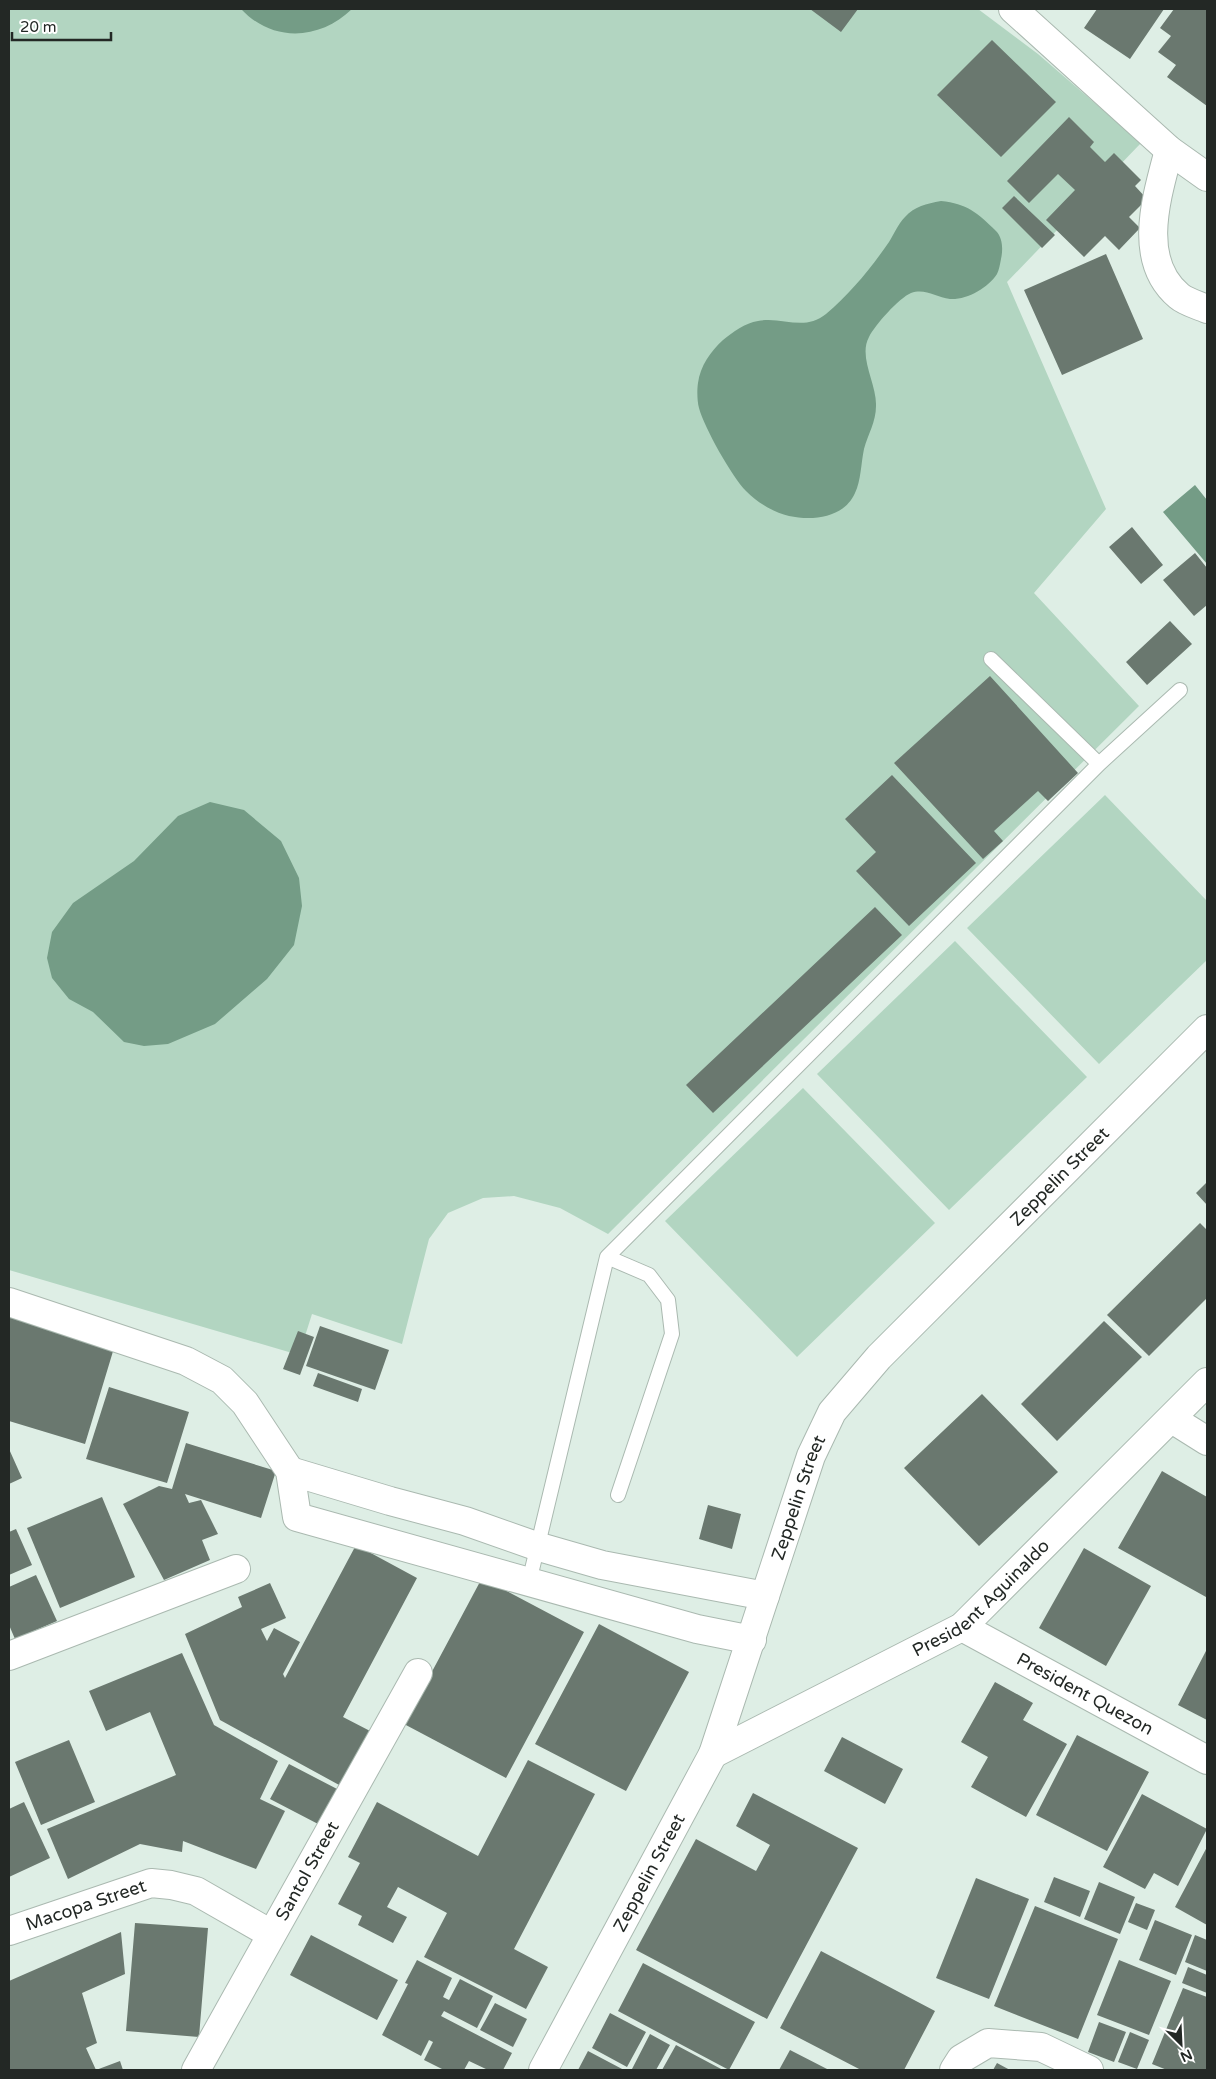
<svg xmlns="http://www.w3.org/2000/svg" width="1216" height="2079" font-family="'Varela Round',sans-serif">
<rect width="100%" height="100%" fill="#deeee5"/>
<path fill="#b2d5c1" d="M9,9H978L1038,54L1141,143L1007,282L1106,509L1034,593L1139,706L608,1234L560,1208L514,1196L483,1198L448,1213L429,1239L402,1344L312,1314L299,1355L9,1270Z
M1105,795L1207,901V960L1099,1064L967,928Z
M955,941L1087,1077L949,1210L817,1074Z
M803,1088L935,1223L797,1357L665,1221Z"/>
<path fill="#749c86" d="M241,9H352C320,40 273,43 241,9Z
M941,201C967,204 977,212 996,231C1003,238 1003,250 1001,259C1000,264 999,270 997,274C988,288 967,300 950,299C936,297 925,288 911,293C899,298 875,325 869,337C858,357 877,384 876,406C876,422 868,434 864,449C861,463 861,481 855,493C844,518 813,521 789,516C773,512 758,503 746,491C732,477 704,427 699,408C697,401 697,389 698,383C700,366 711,351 723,340C733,332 745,323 758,321C782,316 804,332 826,314C850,294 871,268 889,242C894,234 898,224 905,217C915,206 926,204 941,201Z
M1195,485L1207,500V564L1163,512Z
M210,802L244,810L281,841L299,878L302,906L294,945L267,979L215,1024L168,1044L144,1046L124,1042L93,1012L69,999L52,978L47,958L52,932L73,903L134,861L178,816Z"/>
<path fill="#6a786f" d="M810,9H858L841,32Z
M1097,9H1164L1130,59L1084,28Z
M1174,9H1207V106L1167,77L1176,65L1158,52L1171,36L1160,28Z
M992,40L1056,102L1001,157L937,95Z
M1069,117L1094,142L1090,147L1105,162L1114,153L1141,180L1135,186L1147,199L1129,217L1140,228L1119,250L1105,236L1084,257L1046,220L1075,190L1058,174L1029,203L1007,181Z
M1014,196L1055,235L1042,248L1002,208Z
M1106,254L1143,339L1062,375L1024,290Z
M1132,527L1163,565L1141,584L1109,547Z
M1195,553L1207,568V605L1194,616L1163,580Z
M1170,621L1192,644L1147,685L1126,662Z
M990,676L1078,773L1048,801L1038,791L994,831L1003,841L983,859L894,763Z
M892,775L976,863L909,926L856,871L876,852L845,819Z
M875,907L902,935L713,1113L686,1085Z
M1207,1182V1205L1196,1193Z
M1200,1223L1207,1230V1298L1149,1356L1107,1315Z
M9,1317L114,1348L85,1444L9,1421Z
M1104,1321L1142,1357L1057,1441L1021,1404Z
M320,1326L389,1350L375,1390L306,1366Z
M298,1331L314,1337L300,1375L283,1369Z
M318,1373L362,1389L358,1402L313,1386Z
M109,1387L189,1412L167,1483L86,1459Z
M982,1394L1058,1472L979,1546L904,1468Z
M186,1443L276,1471L261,1518L185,1494L189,1503L201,1500L218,1534L202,1540L210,1560L164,1580L123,1504L159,1486L172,1489Z
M9,1449L22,1478L9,1484Z
M1162,1471L1207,1497L1206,1597L1118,1548Z
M102,1497L135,1577L60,1608L27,1528Z
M708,1505L741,1514L732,1549L699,1539Z
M16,1529L32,1565L9,1575V1532Z
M356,1545L417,1578L343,1717L372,1732L341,1786L220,1720L185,1634L242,1607L238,1597L270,1583L286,1618L261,1629L267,1641L274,1628L300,1642L283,1674L285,1678Z
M1084,1548L1151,1586L1106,1666L1039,1628Z
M36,1575L57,1621L15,1639L9,1625V1587Z
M482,1578L584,1632L506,1778L404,1724Z
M599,1624L689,1672L626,1791L535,1744Z
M1207,1649V1720L1178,1705Z
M182,1653L214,1725L278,1761L260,1799L285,1811L256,1869L183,1841L182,1852L140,1844L68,1879L47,1829L176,1775L150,1712L106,1731L89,1691Z
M995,1682L1033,1703L1023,1720L1067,1744L1026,1817L971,1787L988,1757L961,1742Z
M1077,1735L1149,1772L1107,1851L1036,1815Z
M842,1737L903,1769L885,1804L824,1771Z
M69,1740L95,1802L41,1825L15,1762Z
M528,1760L595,1794L514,1949L548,1967L526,2009L424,1957L447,1913L398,1887L387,1907L407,1917L393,1943L358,1925L362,1916L338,1904L360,1863L348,1857L377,1802L478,1856Z
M289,1764L339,1790L320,1825L270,1799Z
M753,1793L858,1848L767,2019L636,1950L696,1839L756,1871L770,1845L736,1826Z
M1142,1794L1207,1829L1178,1886L1154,1873L1145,1889L1103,1867Z
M24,1802L50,1858L9,1877V1809Z
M1207,1847V1925L1175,1907Z
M1054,1877L1090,1891L1080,1917L1044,1902Z
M976,1878L1029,1899L989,1999L936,1978Z
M1099,1882L1135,1897L1120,1934L1084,1919Z
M1136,1903L1155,1910L1147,1930L1128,1922Z
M1035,1906L1118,1939L1078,2039L994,2006Z
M1155,1920L1192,1935L1176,1975L1139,1960Z
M135,1923L208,1928L199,2037L126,2031Z
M121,1932L125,1974L82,1993L97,2043L86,2048L96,2070L120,2061L123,2070H9V1981Z
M311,1935L398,1980L377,2020L290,1975Z
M1195,1935L1207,1940V1971L1185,1962Z
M821,1951L935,2011L904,2070H861L780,2028Z
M417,1960L452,1978L443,1997L449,2000L460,1979L493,1996L477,2028L444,2011L441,2016L512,2053L503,2070H488L469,2061L464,2070H444L424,2060L433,2042L429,2040L421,2056L382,2035L408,1984L405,1983Z
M1119,1960L1171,1981L1149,2035L1097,2015Z
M643,1963L755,2022L729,2070L618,2011Z
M1188,1967L1207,1975V1993L1182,1983Z
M1183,1988L1207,1997V2070H1167L1152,2064Z
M495,2003L527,2019L513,2047L480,2030Z
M610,2013L646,2032L627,2067L592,2048Z
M1099,2022L1126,2032L1114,2062L1088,2052Z
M1130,2032L1149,2040L1137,2069L1118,2062Z
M650,2034L670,2045L656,2070H634L632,2069Z
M676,2045L723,2070H662Z
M790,2050L829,2070H779Z
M588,2051L624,2070H578Z
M997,2063L1010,2070H993Z"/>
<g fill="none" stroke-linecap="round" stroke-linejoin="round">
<g stroke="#aab9b0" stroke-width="16">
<path id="lane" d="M991,659L1099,764
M607,1257L649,1275L668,1300L672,1334L618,1495
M529,1582L607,1257L1099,764L1180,690"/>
</g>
<g stroke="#aab9b0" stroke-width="30">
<g id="street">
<path d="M1013,9L1169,150L1207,177"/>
<path d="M1169,150C1157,196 1136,260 1179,296C1186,302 1198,305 1207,309"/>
<path d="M9,1302L186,1361L222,1380L245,1403L290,1471L297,1517L697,1629L752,1640"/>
<path d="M1172,1419L1207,1441"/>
<path d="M290,1471L390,1501L465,1521L536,1546L602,1565L765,1596"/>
<path id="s1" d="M962,1627L1207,1760"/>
<path d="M9,1656L236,1569"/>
<path id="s2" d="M713,1754L962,1627L1207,1382"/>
<path id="s3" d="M9,1931L151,1883L171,1885L196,1891L271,1934"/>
<path id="s4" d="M196,2070L418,1673"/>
<path id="s5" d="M543,2070L713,1754L811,1456L832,1412L879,1357L1207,1029"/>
<path d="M954,2070L961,2059L988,2043L1041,2047L1089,2070"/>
</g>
</g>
<use href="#lane" stroke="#fff" stroke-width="14"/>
<use href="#street" stroke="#fff" stroke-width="28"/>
</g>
<g text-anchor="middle" stroke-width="5" stroke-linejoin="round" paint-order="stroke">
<g font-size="18" fill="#232825" stroke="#fff">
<text dy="6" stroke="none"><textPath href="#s5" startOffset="1049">Zeppelin Street</textPath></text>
<text dy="6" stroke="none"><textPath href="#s5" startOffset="629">Zeppelin Street</textPath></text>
<text dy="6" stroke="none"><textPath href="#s2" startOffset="312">President Aguinaldo</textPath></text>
<text dy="6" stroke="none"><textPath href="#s1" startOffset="140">President Quezon</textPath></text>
<text dy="6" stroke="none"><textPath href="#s4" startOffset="228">Santol Street</textPath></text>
<text dy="6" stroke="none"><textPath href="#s5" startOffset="224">Zeppelin Street</textPath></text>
<text dy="6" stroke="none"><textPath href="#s3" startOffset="81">Macopa Street</textPath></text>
</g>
</g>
<rect width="1216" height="2079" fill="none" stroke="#232825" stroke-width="20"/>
<g transform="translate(1181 2044) rotate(156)" stroke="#ffffff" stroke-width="4" paint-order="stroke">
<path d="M0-4L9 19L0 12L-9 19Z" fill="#232825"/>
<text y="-8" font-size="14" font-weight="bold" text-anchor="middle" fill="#232825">N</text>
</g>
<path d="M12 32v8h99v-8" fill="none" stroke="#232825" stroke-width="2.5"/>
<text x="20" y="32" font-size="15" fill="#232825" stroke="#ffffff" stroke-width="4" paint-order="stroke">20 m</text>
</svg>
